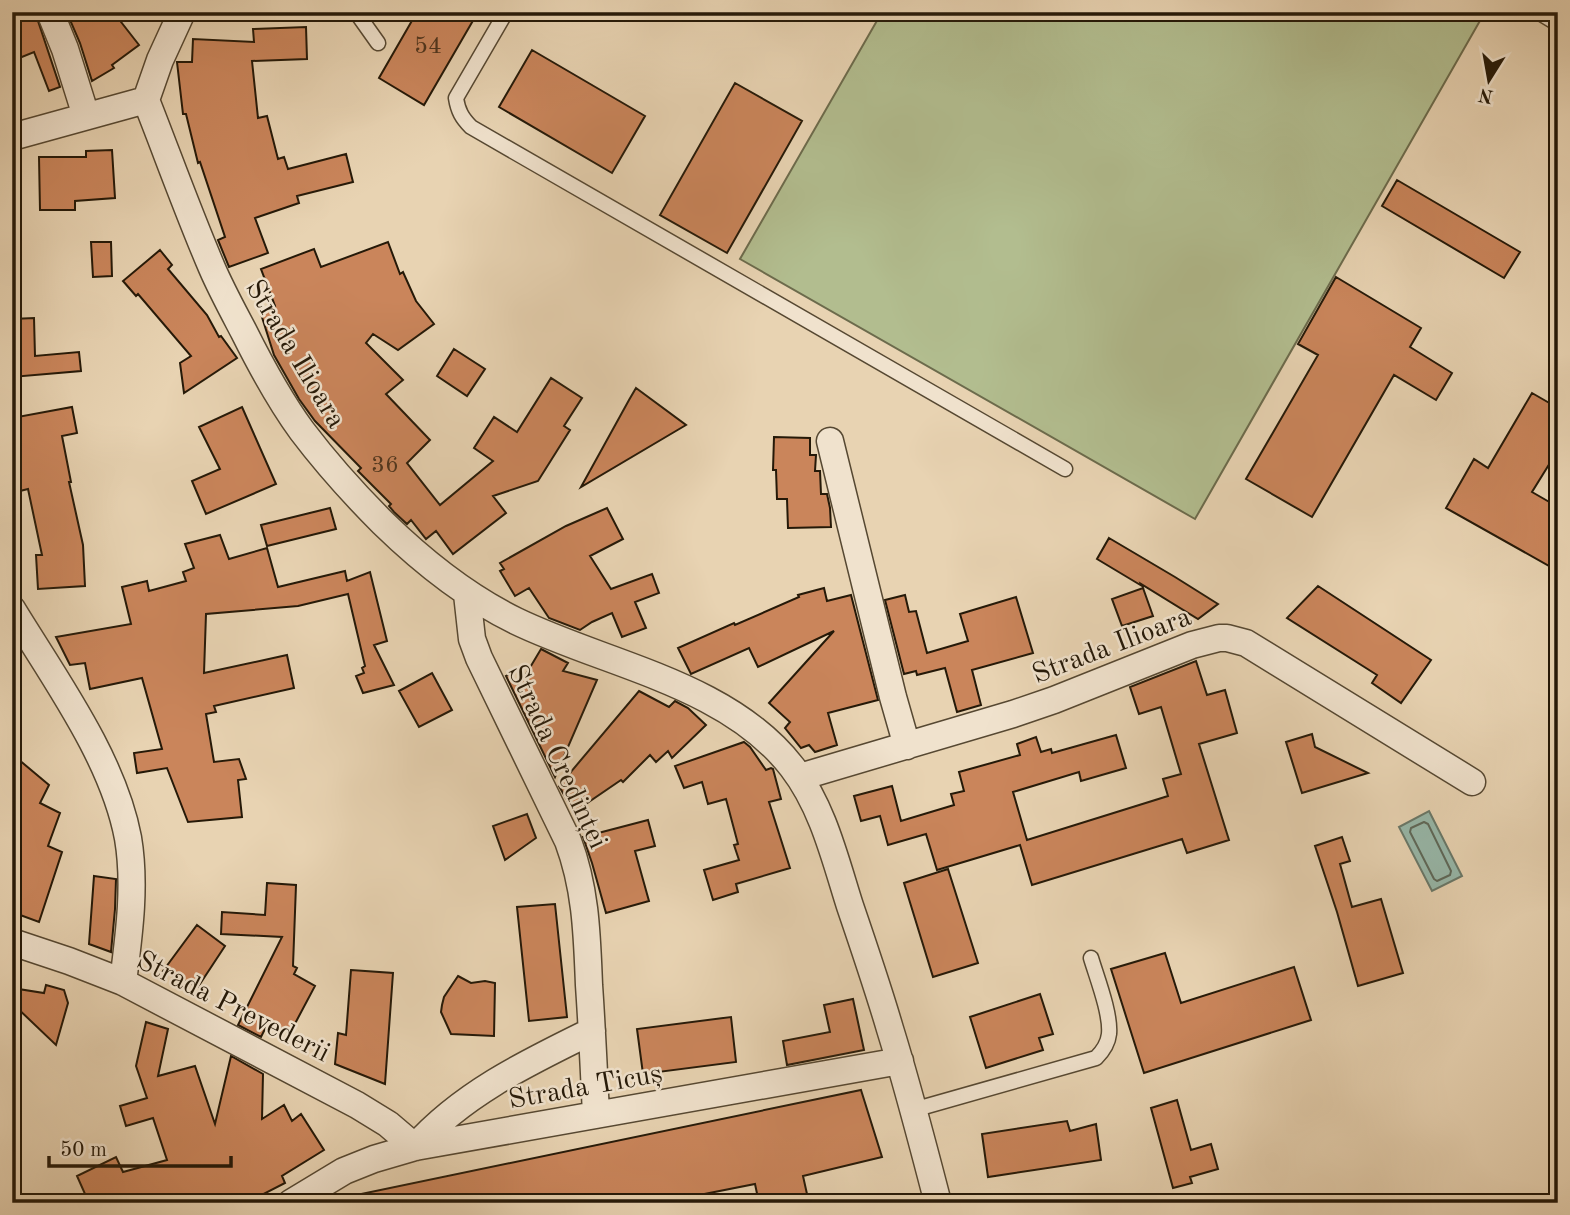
<svg xmlns="http://www.w3.org/2000/svg" width="1570" height="1215" font-family="'Old Standard TT',serif">
<rect width="100%" height="100%" fill="#e8d3b2"/>
<filter id="stains"><feTurbulence type="fractalNoise" baseFrequency=".00286" numOctaves="4"/><feColorMatrix values="0 0 0 0 .2 0 0 0 0 .09 0 0 0 0 .02 0 0 0 .5 -.17"/></filter>
<radialGradient id="worn" r=".72"><stop offset=".6" stop-color="#630" stop-opacity="0"/><stop offset="1" stop-color="#630" stop-opacity=".3"/></radialGradient>
<path fill="#b2bd8f" stroke="#6c6b4c" stroke-width="2" d="M882,12H1485L1195,519L740,259Z"/>
<path fill="#97b8aa" stroke="#697869" stroke-width="2" d="M1429,811L1462,876L1432,891L1399,827Z"/>
<g fill="none" stroke-linecap="round" stroke-linejoin="round">
<path stroke="#5e6859" stroke-width="2" d="M1424,822L1428,824L1451,871L1450,875L1437,881L1434,879L1410,832L1411,828Z"/>
</g>
<path fill="#ca855b" stroke="#251908" stroke-width="2" d="M12,12H35L60,87L49,91L34,52L12,61Z
M95,12L102,20L114,13L139,45L112,65L114,68L92,81L80,43L67,13Z
M417,12H478L424,105L379,78Z
M306,27L307,59L252,61L258,118L267,116L278,159L284,157L288,169L346,154L353,182L297,196L299,203L255,218L268,253L229,267L218,240L225,237L200,162L198,163L186,114H183L177,62H192L193,39L254,42L253,29Z
M532,50L645,116L612,173L499,107Z
M735,83L802,121L727,253L660,215Z
M112,150L115,198L75,201V210H40L39,157H86V151Z
M1397,180L1520,252L1504,278L1382,206Z
M91,242H111L112,276L93,277Z
M388,242L400,274L403,272L416,301L434,324L398,350L373,334L366,343L403,380L386,394L430,440L407,463L440,505L493,461L474,448L494,417L517,432L551,378L582,398L564,426L570,430L538,481L493,496L506,513L453,554L436,531L426,539L411,520L407,524L394,512L389,506L391,504L358,471L361,468L315,421L299,399L274,355L260,311L275,306L261,269L314,249L321,267Z
M160,250L172,265L168,269L207,315L219,337L221,336L237,358L184,393L180,363L191,356L138,294L136,296L123,281Z
M1336,277L1421,328L1410,347L1452,373L1436,400L1394,375L1312,517L1246,479L1318,355L1298,344Z
M34,318L35,356L79,352L81,371L12,377V319Z
M454,349L485,369L467,396L437,376Z
M636,388L686,425L581,487L629,400Z
M1532,393L1558,408V450L1532,492L1558,507V571L1446,508L1474,459L1488,468Z
M72,407L77,433L62,436L71,482H69L83,545L85,586L38,589L36,555H42L28,489L12,493V418Z
M242,407L276,484L206,514L192,481L220,469L199,427Z
M774,437L810,438V455H816L815,471H820L821,494H827L830,508L831,527L788,528L787,499H777L776,470H773Z
M330,508L336,529L267,546L261,525Z
M607,508L623,539L590,556L611,589L652,574L659,593L635,602L646,628L622,637L612,613L592,622L580,630L549,618L529,588L515,596L500,571L504,569L500,563L566,526Z
M220,535L229,559L267,548L278,587L345,571L347,581L370,572L387,641L374,645L394,685L363,693L356,676L364,673L362,668L365,666L348,594L298,606L206,614L204,673L287,655L294,688L214,706L216,712L206,714L214,762L239,759L246,779L238,780L242,817L188,822L167,768L137,773L134,753L162,749L142,678L90,689L85,663L70,665L56,637L131,624L122,587L147,581L149,591L186,581L183,572L194,568L185,544Z
M1109,538L1175,577L1218,604L1198,619L1141,584L1142,586L1097,559Z
M1318,586L1431,660L1401,703L1372,683L1377,675L1287,618Z
M824,588L827,601L851,595L878,700L828,713L837,745L815,752L809,745L801,748L785,728L790,722L769,703L834,631L758,667L749,648L691,674L678,648L734,623L735,625L799,597L798,595Z
M1143,588L1153,616L1122,626L1112,599Z
M905,595L909,612L916,611L927,653L968,641L960,614L1016,597L1033,653L972,670L981,705L957,712L945,668L917,675L916,671L904,674L885,600Z
M541,649L568,663L563,671L597,680L555,777L506,676L510,674L519,686Z
M1196,661L1207,695L1225,690L1237,733L1199,744L1229,840L1187,853L1182,839L1032,885L1020,845L937,870L926,834L888,845L880,816L861,821L854,796L892,786L901,821L954,805L951,794L964,791L959,772L1020,755L1017,744L1036,737L1041,752L1051,749L1052,753L1116,735L1126,768L1081,781L1079,772L1013,792L1027,840L1168,796L1163,779L1181,774L1161,707L1139,714L1130,687Z
M432,673L452,710L419,727L399,691Z
M639,691L669,707L675,701L688,708L706,725L672,758L668,751L656,762L650,755L623,782L621,780L574,812L559,786Z
M1312,734L1315,747L1368,773L1302,793L1286,742Z
M744,742L750,747L766,770L771,768L773,769L781,799L769,802L790,868L736,884L738,892L713,900L704,870L739,860L734,845L738,844L726,799L708,804L702,782L684,788L675,766Z
M12,754L49,785L40,803L60,813L48,846L62,852L39,922L12,912Z
M527,814L536,838L505,860L493,826Z
M648,820L655,846L635,851L649,901L606,913L592,863L583,837Z
M1342,837L1350,861L1340,864L1352,907L1381,899L1403,973L1358,986L1337,912L1315,846Z
M948,869L978,963L933,977L904,883Z
M94,876L116,879L115,909L111,952L89,944Z
M267,883L296,885L293,966L297,968L294,974L315,986L290,1033L269,1021L261,1037L238,1025L282,937L221,934L222,912L265,915Z
M555,904L567,1017L529,1021L517,907Z
M197,925L225,946L198,987L163,971Z
M1165,953L1181,1003L1294,967L1311,1020L1144,1073L1111,969Z
M351,970L393,973L385,1084L335,1064L338,1033L346,1035Z
M458,976L471,983L485,981L495,983L494,1036L451,1034L441,1012L442,1005L444,997Z
M46,985L64,990L68,1003L56,1045L12,1003V988L44,993Z
M1040,994L1053,1034L1039,1038L1043,1050L986,1068L970,1017Z
M853,999L864,1050L787,1065L783,1041L830,1032L824,1005Z
M731,1017L736,1062L643,1074L637,1029Z
M146,1022L168,1029L158,1076L195,1066L215,1124L231,1056L263,1074L262,1119L284,1105L292,1121L301,1114L324,1150L282,1176L285,1183L246,1203H144L142,1195L125,1203H89L77,1176L116,1157L123,1172L167,1160L153,1118L126,1126L120,1106L147,1098L136,1066Z
M861,1090L882,1157L803,1176L809,1203H759L755,1184L659,1203H362L361,1194Z
M1177,1100L1191,1150L1211,1144L1218,1169L1190,1177L1192,1183L1173,1188L1151,1108Z
M1067,1121L1070,1131L1096,1124L1101,1160L988,1177L982,1134Z"/>
<g fill="none" stroke-linecap="round" stroke-linejoin="round">
<g stroke="#564832" stroke-width="17">
<path id="lane" d="M356,12L378,43
M506,12L456,98C458,111 462,118 471,127L1065,469
M1538,12L1558,24
M913,1110L1096,1058C1103,1051 1108,1044 1109,1034C1111,1014 1097,978 1091,958"/>
</g>
<g stroke="#564832" stroke-width="29">
<path id="street" d="M50,12L65,49L86,116
M182,12L160,60L146,100C168,156 188,212 212,268C221,289 233,311 244,332C261,366 280,401 302,431C327,464 354,494 383,523C423,562 465,596 516,621C607,665 728,684 792,767C823,807 835,859 850,906C864,947 878,988 890,1029C908,1087 923,1145 938,1203
M12,137L146,100
M830,441L893,697L907,746
M467,594L472,639L479,658L568,841C586,889 587,935 589,985C592,1028 594,1072 596,1115
M12,609C54,678 113,758 128,838C136,885 129,935 123,982
M800,777L1013,714L1054,700L1192,645L1219,638H1227L1246,643L1472,782
M12,942L69,961L123,982L357,1105L388,1124L415,1147C463,1093 529,1062 592,1031
M291,1203L344,1171L374,1159L415,1147L900,1061"/>
</g>
<use href="#lane" stroke="#f0e2cd" stroke-width="14"/>
<use href="#street" stroke="#f0e2cd" stroke-width="26"/>
</g>
<g text-anchor="middle" stroke-width="5" stroke-linejoin="round" paint-order="stroke">
<g font-size="24" fill="#4e341d">
<text x="428" y="53">54</text>
<text x="385" y="472">36</text>
</g>
<g font-size="28" fill="#251908" stroke="#f0e2cd">
<text transform="translate(297 353) rotate(59)" y="10">Strada Ilioara</text>
<text transform="translate(1111 644) rotate(-21)" y="10">Strada Ilioara</text>
<text transform="translate(559 756) rotate(65)" y="10">Strada Credinței</text>
<text transform="translate(234 1005) rotate(27)" y="10">Strada Prevederii</text>
<text transform="translate(585 1085) rotate(-10)" y="10">Strada Ticuș</text>
</g>
</g>
<rect width="1570" height="1215" fill="none" stroke="#e8d3b2" stroke-width="42"/>
<rect x="14" y="14" width="1542" height="1187" fill="none" stroke="#251908" stroke-width="3.5"/>
<rect x="21" y="21" width="1528" height="1173" fill="none" stroke="#251908" stroke-width="2"/>
<g transform="translate(1489 80) rotate(191)" stroke="#f0e2cd" stroke-width="5" paint-order="stroke">
<path d="M0-5L12 26L0 18L-12 26Z" fill="#251908"/>
<text y="-10" font-size="19" font-weight="bold" text-anchor="middle" fill="#251908">N</text>
</g>
<path d="M49 1156v10h182v-10" fill="none" stroke="#251908" stroke-width="3.5"/>
<text x="60" y="1156" font-size="21" fill="#251908" stroke="#f0e2cd" stroke-width="5" paint-order="stroke">50 m</text>
<rect width="100%" height="100%" filter="url(#stains)"/>
<rect width="100%" height="100%" fill="url(#worn)"/>
</svg>
